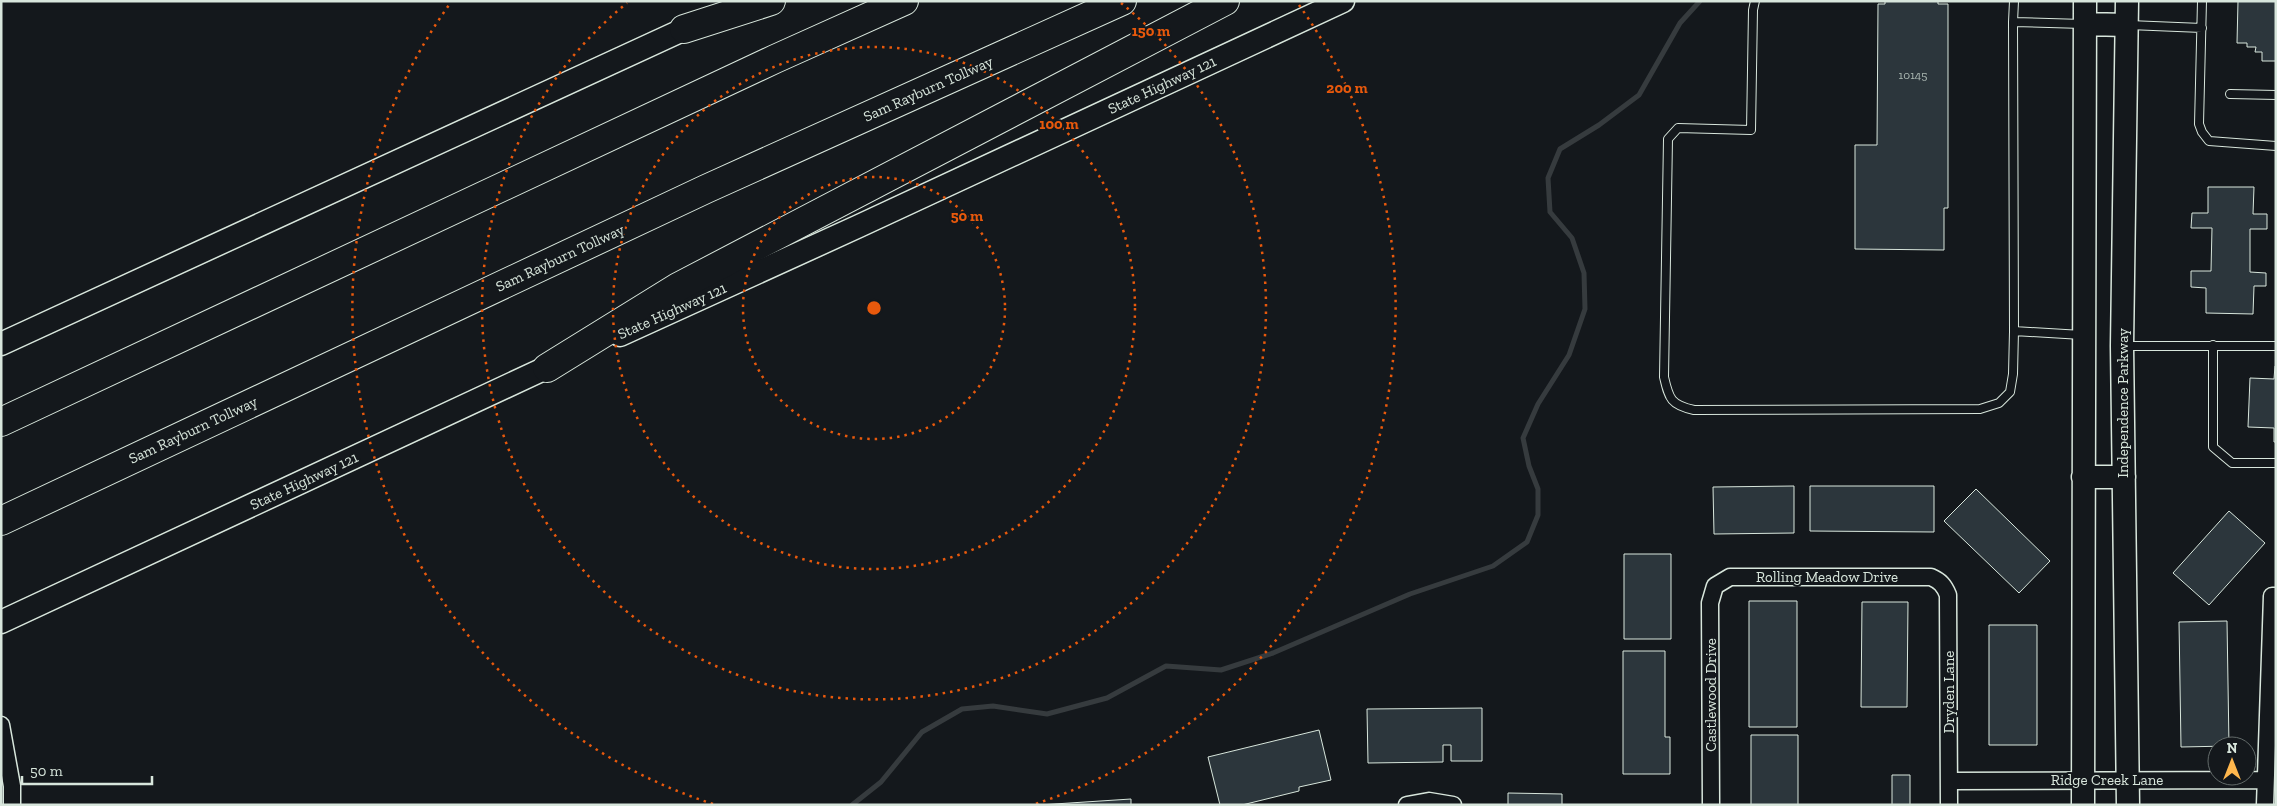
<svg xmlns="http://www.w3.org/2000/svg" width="2277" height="806" font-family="'Zilla Slab',serif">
<rect width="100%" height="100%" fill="#14181c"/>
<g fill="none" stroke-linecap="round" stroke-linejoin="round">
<path stroke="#363b3e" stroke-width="5" d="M852,805L881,782L922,732L962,709L993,706L1047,714L1107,698L1166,666L1221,670L1273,653L1410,594L1493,566L1527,542L1538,515V489L1529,466L1523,438L1538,404L1569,355L1585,309L1584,273L1572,238L1550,212L1548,178L1560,149L1599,125L1639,95L1680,23L1700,1"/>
</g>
<path fill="#2c363c" stroke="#d8e6dc" d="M1885,1H1938V4H1948V208H1944V250L1855,249V145H1877L1878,4H1885Z
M2238,1H2276V61H2262V52H2255L2256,47H2247V43H2237Z
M2208,187H2254L2253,214H2267V229H2250V272L2266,273V286H2254L2253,314L2206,313V288L2191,287V271H2211L2212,228H2191L2192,213H2208Z
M2275,366H2276V442H2274V428L2248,427L2250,378L2274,379Z
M1794,486V533L1714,534L1713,487Z
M1810,486H1934V532L1810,531Z
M1976,489L2050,561L2019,593L1944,521Z
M2229,511L2265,543L2209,605L2173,573Z
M1624,554H1671V639H1624Z
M1749,601H1797V727H1749Z
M1862,602H1908L1907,707H1861Z
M2227,621L2229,746L2181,747L2179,622Z
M1989,625H2037V745H1989Z
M1623,651H1665V737H1670V774H1623Z
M1482,708V761H1451V745H1443V762L1368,763L1367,709Z
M1319,730L1331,780L1299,787V791L1242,805H1220L1208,757Z
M1751,735H1798V805H1751Z
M1892,775H1910V805H1892Z
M1508,793L1562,794V805H1508Z
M1131,799V805H1039Z"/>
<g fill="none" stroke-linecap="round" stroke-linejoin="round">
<g stroke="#d8e6dc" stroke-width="10">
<path id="lane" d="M1755,1L1753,10L1751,130L1678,128L1668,139L1664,377C1669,399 1671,405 1694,410L1980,409L1999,403L2010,392L2013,374L2014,331L2013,22L2083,24
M2202,1L2199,124L2202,132L2209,141L2276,146
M2013,22L2014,1
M2129,25L2202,28
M2230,94L2276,95
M2014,331L2082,335
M2213,345V447L2232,463H2276
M2124,346H2276"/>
</g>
<g stroke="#d8e6dc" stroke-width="19">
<path id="street" d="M1,725L12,786V805
M1949,781L2265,780
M1407,805L1429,801L1453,805
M1711,805L1710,603L1715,586L1730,577H1931C1940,581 1944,585 1948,595L1949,805
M2265,805L2272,596H2276"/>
</g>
<g stroke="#d8e6dc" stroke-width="25">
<path id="secondary" d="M2127,1L2122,346L2128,805
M2085,24L2127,25
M620,335L859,226L1343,1
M1,344L700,22
M2083,477H2124
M1,622L563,360
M2083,805L2085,1"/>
</g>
<g stroke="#d8e6dc" stroke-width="30">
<path id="highway" d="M684,29L771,1
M547,368L678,287L1225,1
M1,422L775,59L904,1
M1,521L706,189L1122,1"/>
</g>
<use href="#lane" stroke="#14181c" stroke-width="8"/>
<use href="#street" stroke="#14181c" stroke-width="16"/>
<use href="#secondary" stroke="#14181c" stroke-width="22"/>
<use href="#highway" stroke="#14181c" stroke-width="28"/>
</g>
<g fill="none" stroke="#e8590c" stroke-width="2.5" stroke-dasharray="2.5 5">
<circle cx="874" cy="308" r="131"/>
<circle cx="874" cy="308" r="261"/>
<path d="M1121 3A392 392 0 1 1 627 3"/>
<path d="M713 804A522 522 0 0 1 449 5M1299 5A522 522 0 0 1 1035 804"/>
</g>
<g text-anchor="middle" stroke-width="4" stroke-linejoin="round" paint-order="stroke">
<g font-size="12" fill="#adbab4">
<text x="1913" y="79">10145</text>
</g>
<g font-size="15" fill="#d8e6dc" stroke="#14181c">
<text transform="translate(1162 85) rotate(-25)" y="5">State Highway 121</text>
<text transform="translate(928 89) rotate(-24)" y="5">Sam Rayburn Tollway</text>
<text transform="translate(560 258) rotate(-25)" y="5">Sam Rayburn Tollway</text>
<text transform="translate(672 311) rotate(-24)" y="5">State Highway 121</text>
<text transform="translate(2123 403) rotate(-90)" y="5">Independence Parkway</text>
<text transform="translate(193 430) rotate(-25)" y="5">Sam Rayburn Tollway</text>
<text transform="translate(304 481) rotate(-25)" y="5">State Highway 121</text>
<text x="1827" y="582">Rolling Meadow Drive</text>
<text transform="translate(1949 692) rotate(-90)" y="5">Dryden Lane</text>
<text transform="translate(1711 695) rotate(-90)" y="5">Castlewood Drive</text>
<text x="2107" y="785">Ridge Creek Lane</text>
</g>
</g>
<circle cx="874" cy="308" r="8" fill="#e8590c" stroke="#14181c" stroke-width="2.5"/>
<g font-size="15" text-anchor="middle" font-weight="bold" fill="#e8590c" stroke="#14181c" stroke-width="4" stroke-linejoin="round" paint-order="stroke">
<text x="1151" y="36">150 m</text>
<text x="1347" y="93">200 m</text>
<text x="1059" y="129">100 m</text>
<text x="967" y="221">50 m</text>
</g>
<rect width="2277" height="806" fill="none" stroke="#d8e6dc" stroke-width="5"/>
<g transform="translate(2232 761)"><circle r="24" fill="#14181c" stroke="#626a69"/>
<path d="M0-4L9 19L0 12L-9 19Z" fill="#ffb74d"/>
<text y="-8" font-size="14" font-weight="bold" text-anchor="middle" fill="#d8e6dc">N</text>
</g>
<path d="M22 776v8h130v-8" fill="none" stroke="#d8e6dc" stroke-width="2.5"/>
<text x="30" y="776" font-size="15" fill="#d8e6dc" stroke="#14181c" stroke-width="4" paint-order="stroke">50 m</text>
</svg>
